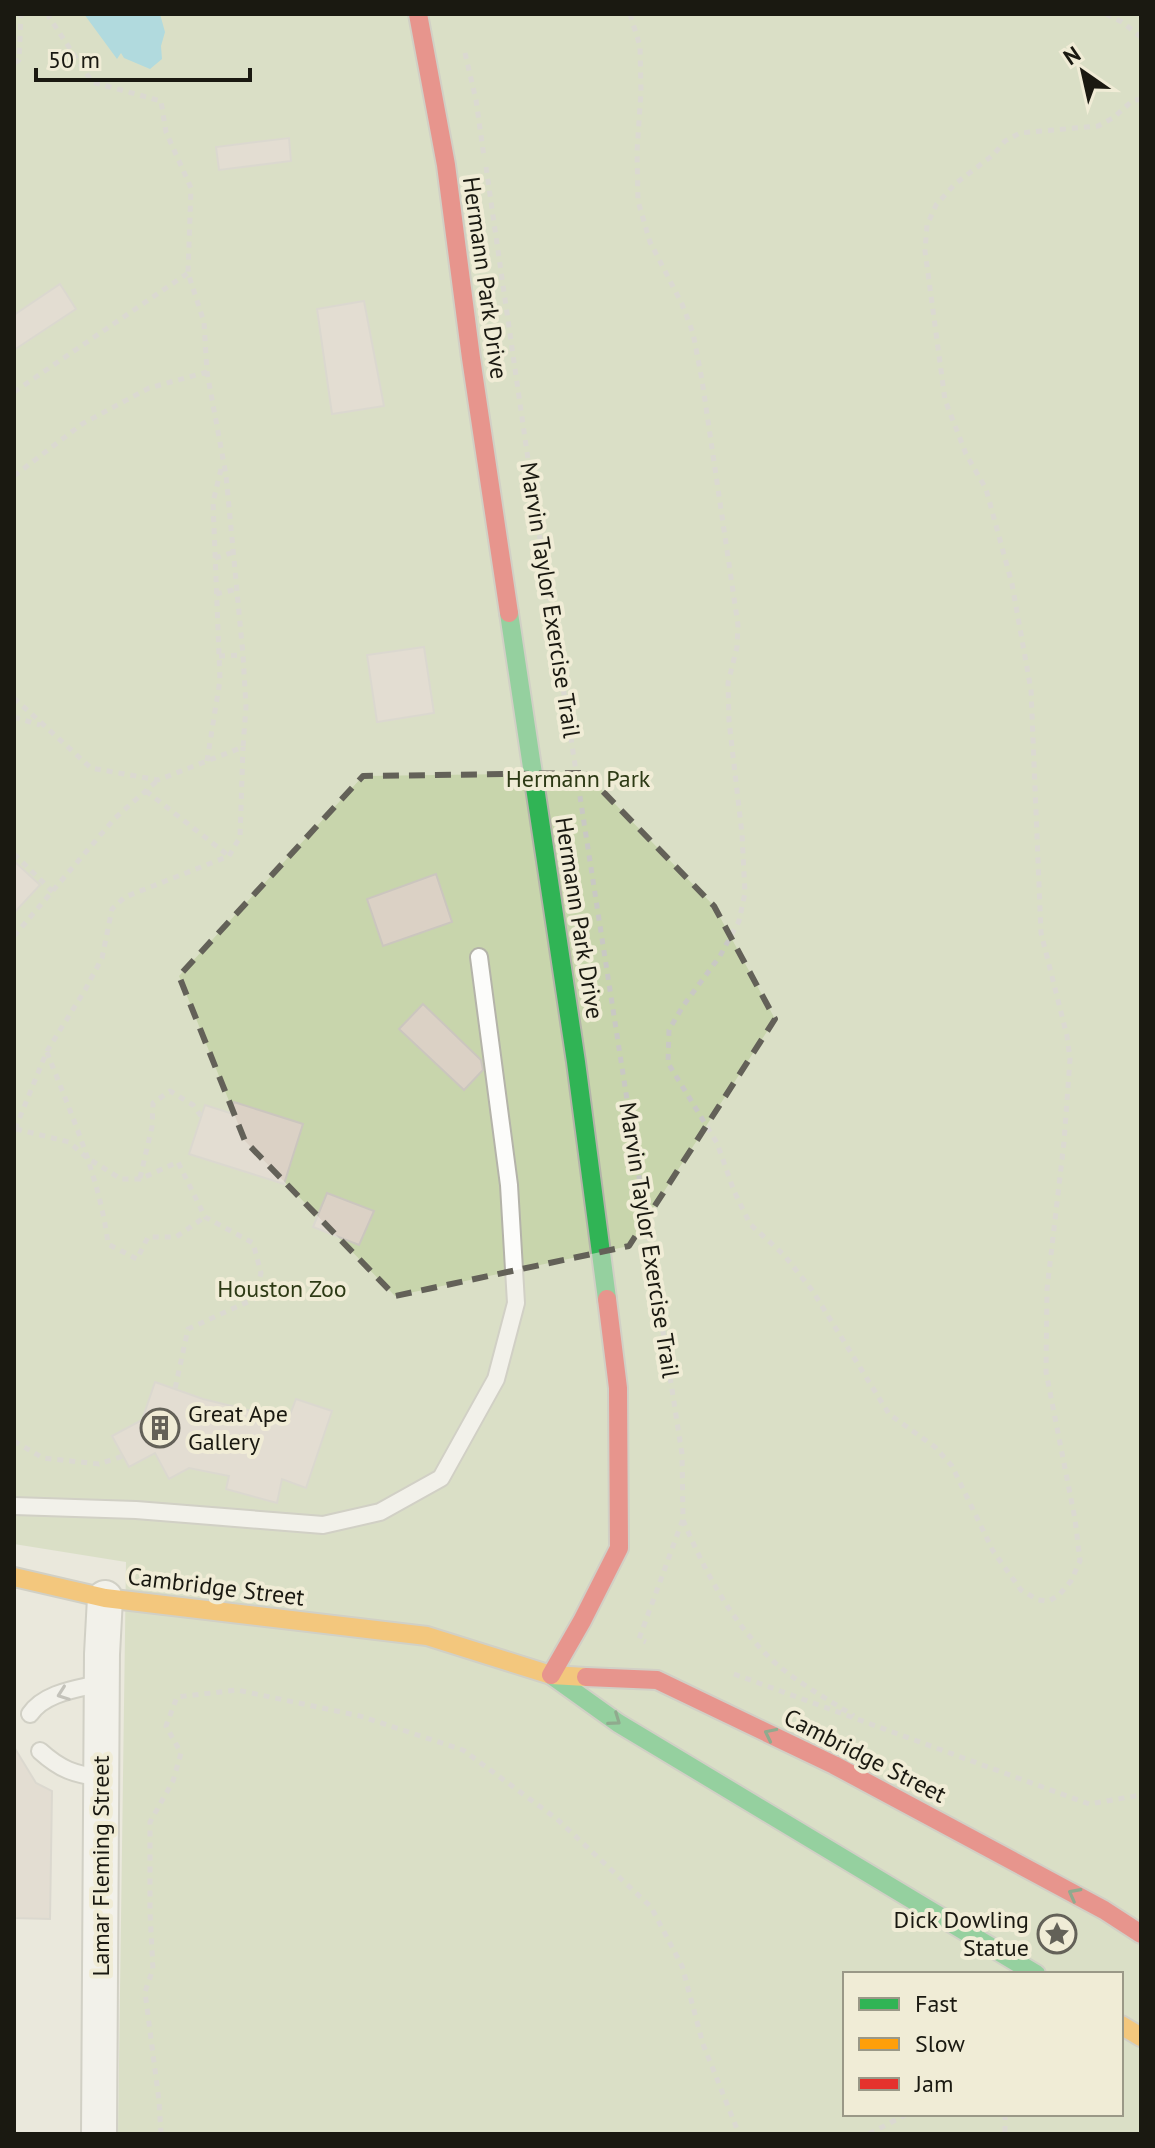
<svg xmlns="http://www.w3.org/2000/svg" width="1155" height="2148" font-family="'PT Sans',sans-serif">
<rect width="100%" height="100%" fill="#eae8dc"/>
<path fill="#c8d5ac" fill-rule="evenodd" d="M14,14H1141V2134H118L126,1562L14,1544ZM845,1974H1121V2114H845Z"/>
<path fill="#6dcbe0" d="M84,14H160L165,32L161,46L162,59L150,69L124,58L121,53L117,59Z"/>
<path fill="#dbd1c5" stroke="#cbc6be" stroke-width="2" d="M289,138L291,161L219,170L216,147Z
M60,284L76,309L14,350V315Z
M364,301L384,406L332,414L317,309Z
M424,647L434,713L377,722L367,655Z
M14,861L40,885L14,913Z
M436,874L452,922L383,946L367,899Z
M423,1004L481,1060L483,1070L464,1090L399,1029Z
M234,1102L303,1124L284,1184L189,1154L205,1105L230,1113Z
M327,1193L374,1211L359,1245L313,1227Z
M155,1382L203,1399L288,1420L296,1399L332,1411L306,1488L282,1479L277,1503L226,1489L229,1476L189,1468L169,1479L155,1453L129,1467L112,1436L142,1420Z
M14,1747L36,1783L52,1791L50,1919L14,1918Z"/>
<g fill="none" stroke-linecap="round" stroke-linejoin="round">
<g stroke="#b4b3a9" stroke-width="20">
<path id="lane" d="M14,1506L136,1510L323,1525L380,1512L441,1478L496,1379L516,1303L509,1185L479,957
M30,1714C45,1692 78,1689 102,1683
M40,1751C61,1770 74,1774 101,1778"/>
</g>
<g stroke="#b4b3a9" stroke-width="38">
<path id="street" d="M99,2134L102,1654L105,1598"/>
</g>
<g stroke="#b4b3a9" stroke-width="22">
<path id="fast" d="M509,613L576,1062L607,1299
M551,1675L618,1723L1036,1974"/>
</g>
<g stroke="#b4b3a9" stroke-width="22">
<path id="slow" d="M14,1577L105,1598L427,1636L551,1675L586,1677
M1121,2025L1141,2037"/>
</g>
<g stroke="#b4b3a9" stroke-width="22">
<path id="jam" d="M418,14L446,165L471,358L509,613
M551,1675L582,1621L619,1548L618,1388L607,1299
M586,1677L657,1680L834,1765L1104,1910L1141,1934"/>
</g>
<path stroke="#c9c8c4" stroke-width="5" stroke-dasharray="6 6" stroke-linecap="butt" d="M630,14L640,46L641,92L637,151L638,201L650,242L682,304L693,333L702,380L738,625L737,647L728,683L729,721L742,834L745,893L739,921L720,956L683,1006L669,1030L668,1063L717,1143L734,1191L750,1224L784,1255L812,1290L889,1414L935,1447L952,1466L993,1551L1021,1590L1038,1600L1049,1601L1059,1595L1071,1581L1080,1561L1075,1519L1046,1372L1047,1289L1064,1142L1070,1059L1067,1036L1041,933L1031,690L1012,584L986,489L966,454L945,400L925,251L927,225L936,205L955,184L993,155L1005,141L1020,133L1098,126L1113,118L1132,101L1141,99
M1106,14L1122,22L1141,37
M465,53L476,100L484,157
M14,63L19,60L21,14
M486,167L533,494L682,1454L683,1519L639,1639L646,1642
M14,392L188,273
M14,476L82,424L149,388L207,372
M215,558L234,552
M216,594L237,589
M219,656L243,655
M14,698L91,768L158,780L243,747L246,707L243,655L226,475L207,372L204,322L188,273L191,188L166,132L161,101L92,82L49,17L50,14
M14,717L40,725
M207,761L220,680L213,502L222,465
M146,791L229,856
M14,854L53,892
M14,936L115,818L157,781
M47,1052C71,1114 100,1178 108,1244L137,1259L148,1237H176L205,1217
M15,1129L47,1051L85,990L102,958L112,909L125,897L229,856L240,837L243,747
M16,1129L69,1142L86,1157L121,1179H140L178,1162L205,1217L253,1243L261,1273L254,1299L188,1329L175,1389
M140,1178L152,1127L153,1103L170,1091L193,1105L201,1116
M14,1441L43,1458L99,1464L123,1456
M683,1520C703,1567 727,1614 763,1651C788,1678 823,1696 854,1716
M734,1674L1089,1804L1141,1795
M1005,2114V2134
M161,2134L159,2101L145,1992L153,1969L150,1913V1822L173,1781L181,1753L166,1726L177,1697L237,1690L360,1716L463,1750L557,1819L651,1907L682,1966L703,2044L739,2134
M869,2134L907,2114"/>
<use href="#lane" stroke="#fcfcfa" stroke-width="16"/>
<use href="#street" stroke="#fcfcfa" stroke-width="34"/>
<use href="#fast" stroke="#30b455" stroke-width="18"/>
<use href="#slow" stroke="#ff9f0a" stroke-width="18"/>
<use href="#jam" stroke="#e5322d" stroke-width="18"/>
</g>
<defs><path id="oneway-chevron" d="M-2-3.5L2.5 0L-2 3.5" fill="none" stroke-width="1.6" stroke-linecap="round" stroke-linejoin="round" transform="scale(2)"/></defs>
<use stroke="#969691" href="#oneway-chevron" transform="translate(63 1694) rotate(160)"/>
<g stroke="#245f30">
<use href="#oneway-chevron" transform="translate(615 1720) rotate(35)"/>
<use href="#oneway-chevron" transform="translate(770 1734) rotate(-154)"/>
<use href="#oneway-chevron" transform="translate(1074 1894) rotate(-152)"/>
</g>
<path d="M0 0H1155V2148H0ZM585,773L714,906L775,1019L629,1246L395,1296L245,1141L179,976L363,776Z" fill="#eae8dc" fill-opacity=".55" fill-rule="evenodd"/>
<path fill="none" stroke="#636158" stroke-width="6" stroke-dasharray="16 10" stroke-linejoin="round" d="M585,773L714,906L775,1019L629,1246L395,1296L245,1141L179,976L363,776Z"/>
<defs>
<g id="building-ring" transform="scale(2)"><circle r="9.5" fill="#f0ecd6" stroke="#636158" stroke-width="1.5"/><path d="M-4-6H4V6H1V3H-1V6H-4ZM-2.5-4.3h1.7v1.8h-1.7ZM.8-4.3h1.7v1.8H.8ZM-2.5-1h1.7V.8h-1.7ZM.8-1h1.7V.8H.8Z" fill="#636158"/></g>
<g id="sight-ring" transform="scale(2)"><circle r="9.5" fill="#f0ecd6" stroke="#636158" stroke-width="1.5"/><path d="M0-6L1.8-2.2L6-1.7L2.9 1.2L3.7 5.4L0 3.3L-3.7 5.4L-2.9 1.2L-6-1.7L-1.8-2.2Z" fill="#636158"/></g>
</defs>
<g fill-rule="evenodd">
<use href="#building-ring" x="160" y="1428"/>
<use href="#sight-ring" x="1057" y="1934"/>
</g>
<g text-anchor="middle" stroke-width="8" stroke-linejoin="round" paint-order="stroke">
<g font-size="24" fill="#1a1911" stroke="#f0ecd6">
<text transform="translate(485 278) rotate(82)" y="8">Hermann Park Drive</text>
<text transform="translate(550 600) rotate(81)" y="8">Marvin Taylor Exercise Trail</text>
<text transform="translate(579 918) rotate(81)" y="8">Hermann Park Drive</text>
<text transform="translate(649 1240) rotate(81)" y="8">Marvin Taylor Exercise Trail</text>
<text transform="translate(216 1587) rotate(7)" y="8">Cambridge Street</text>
<text transform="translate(865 1756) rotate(27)" y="8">Cambridge Street</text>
<text transform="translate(101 1866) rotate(-90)" y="8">Lamar Fleming Street</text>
</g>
<g font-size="24" fill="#2d3a15" stroke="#f0ecd6">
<text x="578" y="787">Hermann Park</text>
<text x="282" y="1297">Houston Zoo</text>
</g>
<g font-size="24" fill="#1a1911" stroke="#f0ecd6" text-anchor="start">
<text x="188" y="1422">Great Ape<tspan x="188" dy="28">Gallery</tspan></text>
<text x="1029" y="1928" text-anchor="end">Dick Dowling<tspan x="1029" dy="28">Statue</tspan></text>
</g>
</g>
<rect width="1155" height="2148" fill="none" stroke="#1a1911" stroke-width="32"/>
<rect x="843" y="1972" width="280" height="144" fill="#f0ecd6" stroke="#9a9887" stroke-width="2"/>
<rect x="859" y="1998" width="40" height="12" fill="#30b455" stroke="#9a9887" stroke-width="2"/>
<text x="915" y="2012" font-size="24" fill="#1a1911">Fast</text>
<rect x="859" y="2038" width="40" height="12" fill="#ff9f0a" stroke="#9a9887" stroke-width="2"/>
<text x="915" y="2052" font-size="24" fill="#1a1911">Slow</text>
<rect x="859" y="2078" width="40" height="12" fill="#e5322d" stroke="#9a9887" stroke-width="2"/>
<text x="915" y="2092" font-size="24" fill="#1a1911">Jam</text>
<g transform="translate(1083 72) rotate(326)" stroke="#f0ecd6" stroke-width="6" paint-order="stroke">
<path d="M0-6L14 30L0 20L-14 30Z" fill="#1a1911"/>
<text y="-12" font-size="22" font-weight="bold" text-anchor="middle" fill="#1a1911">N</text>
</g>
<path d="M36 68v12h214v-12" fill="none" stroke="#1a1911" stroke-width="4"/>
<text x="48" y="68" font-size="24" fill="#1a1911" stroke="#f0ecd6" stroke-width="6" paint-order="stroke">50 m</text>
</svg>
